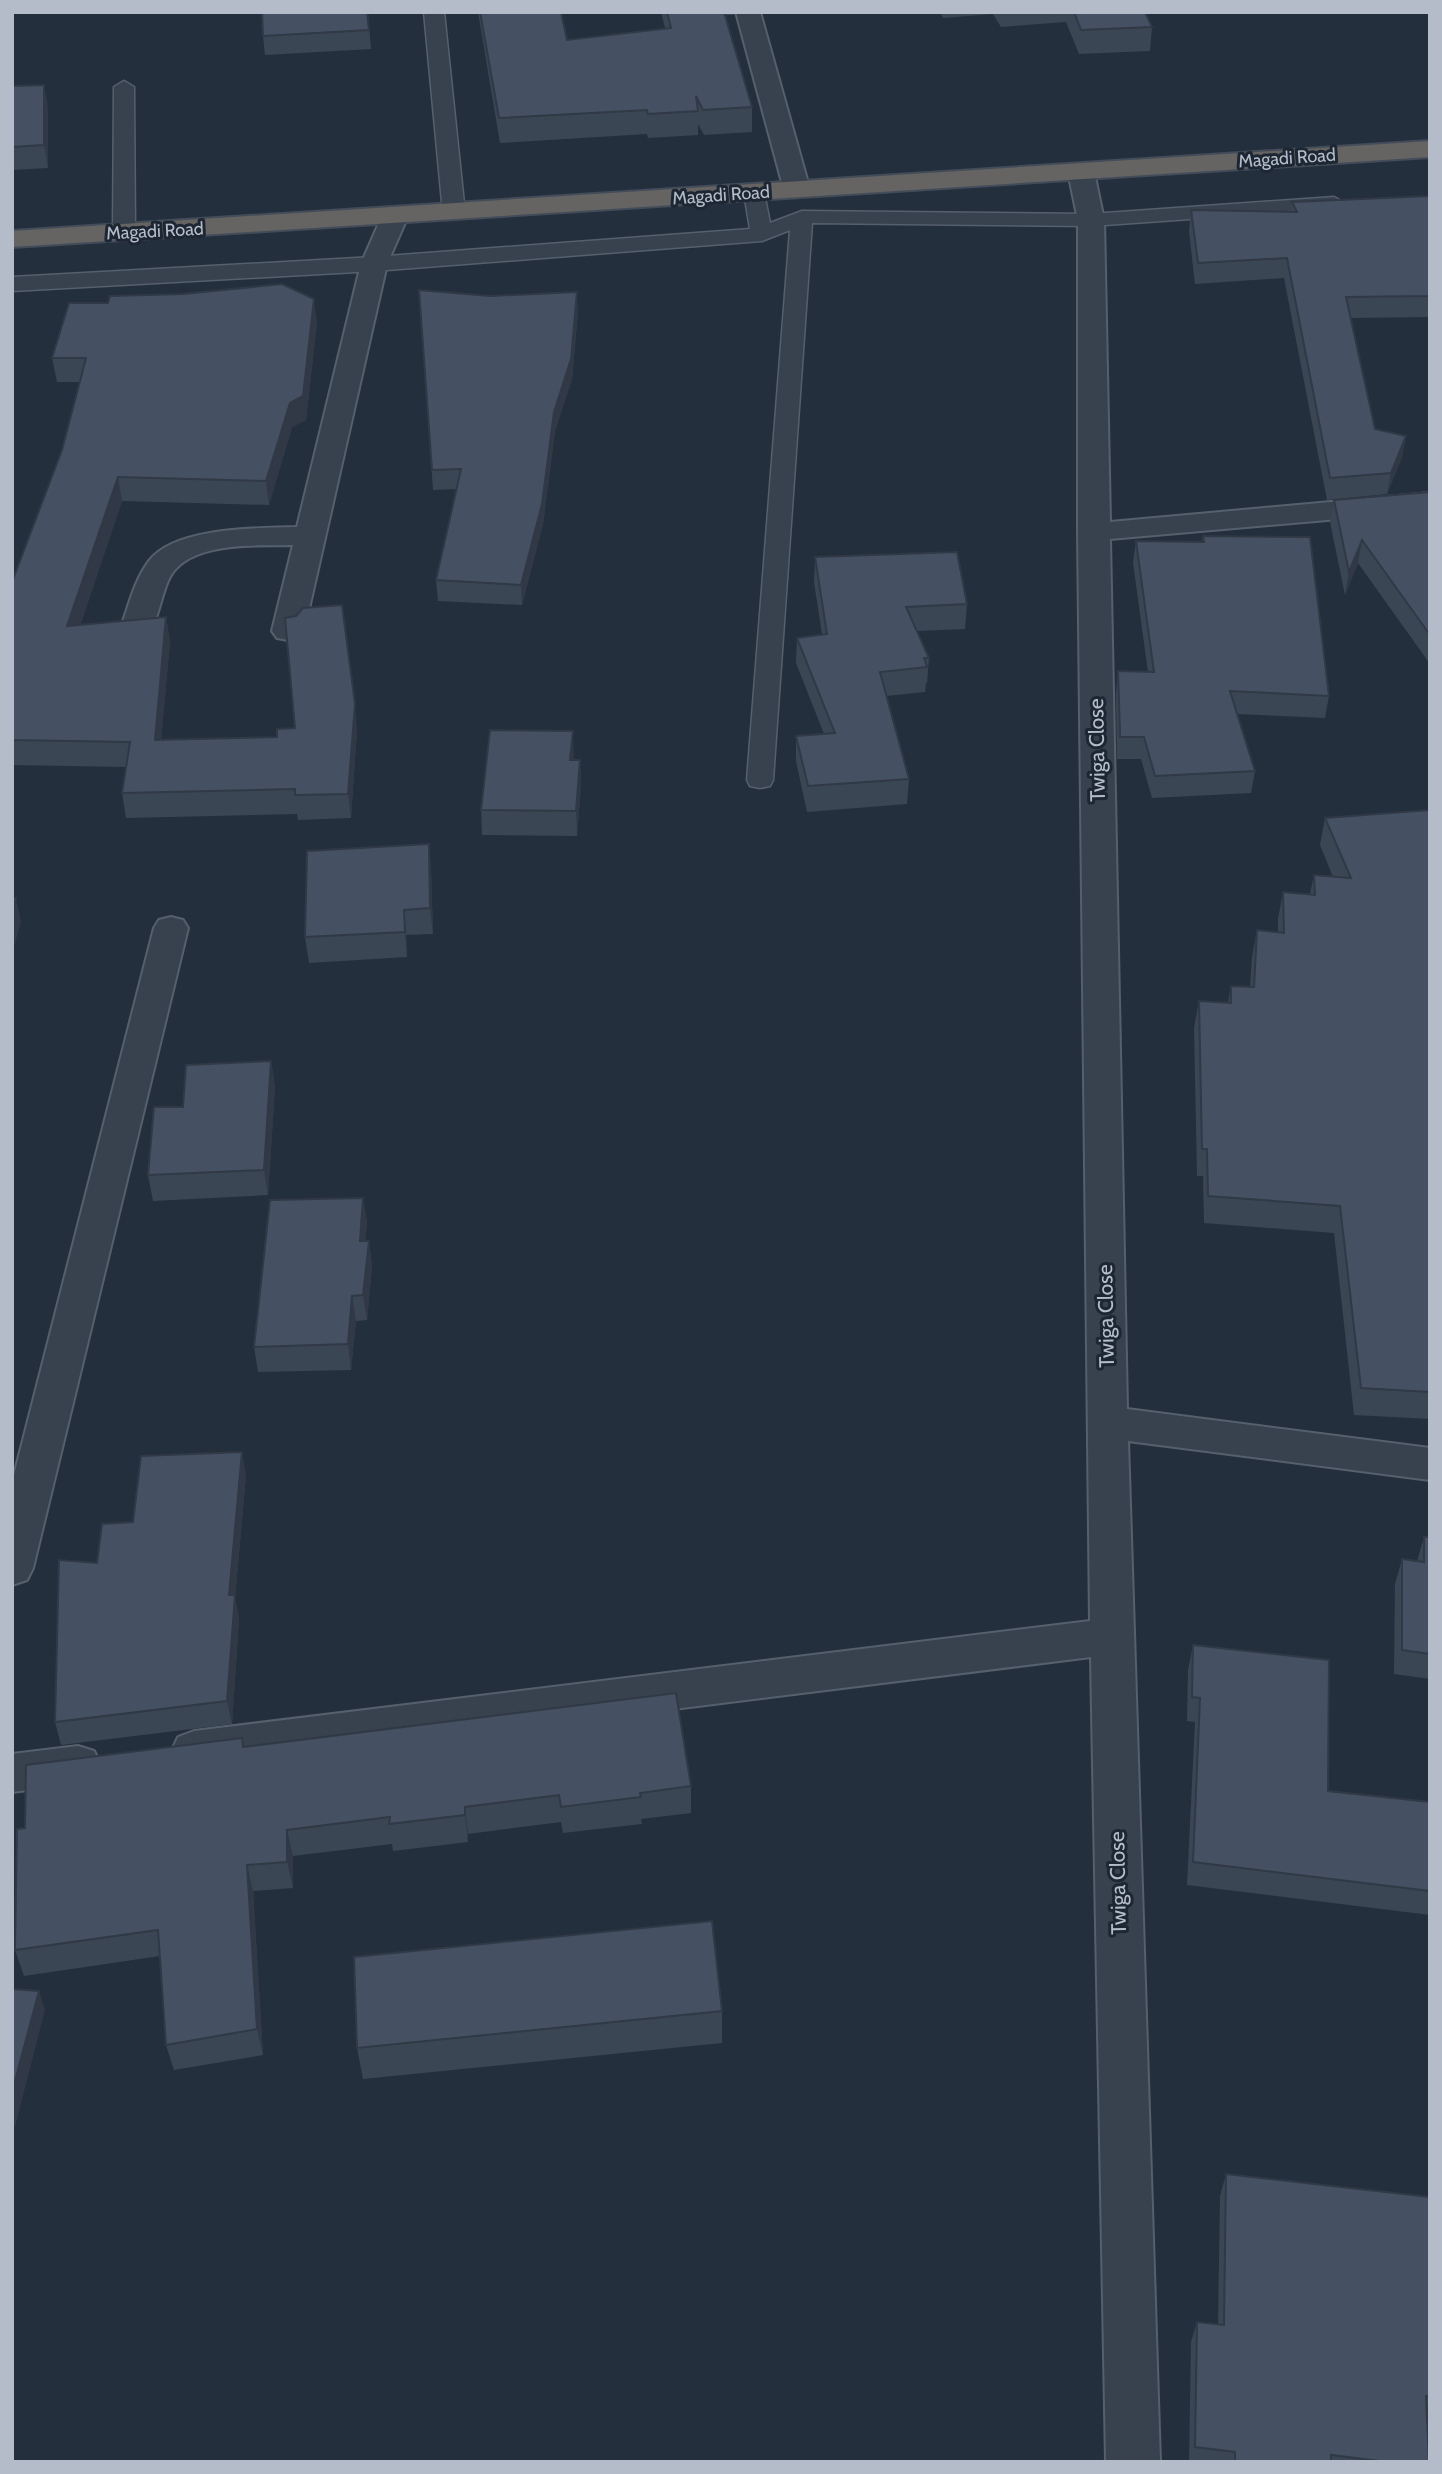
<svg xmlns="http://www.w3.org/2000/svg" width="1442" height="2474" font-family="Cabin,sans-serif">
<rect width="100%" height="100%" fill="#242f3e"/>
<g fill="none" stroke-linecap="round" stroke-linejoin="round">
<g stroke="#565f6c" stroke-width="3">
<path id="service" d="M424,12H444L465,213L454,219L443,213Z
M124,81L134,87L135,233L124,239L113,233L114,87Z
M754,187L764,193L770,223L802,211L1091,214L1334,197L1345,203L1334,209L1091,226L812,223L773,780L770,786L760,788L750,786L747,780L790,230L762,241L374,271L12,291V277L374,257L750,229L744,193Z"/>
</g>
<g stroke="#565f6c" stroke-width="4">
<path id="minor" d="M736,12H760L810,190L806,195H788L784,190Z
M1081,164L1090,167L1094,172L1104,220L1110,522L1430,493V511L1110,539L1127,1409L1430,1448V1480L1128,1441L1160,2462H1106L1091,1657L194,1769L178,1763L172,1750L178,1737L194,1731L1090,1621L1078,532V220L1068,172L1072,167Z
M395,208L404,210L408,216L387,264L304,631L299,638L288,640L277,638L272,631L293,545C257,546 185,540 168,581C160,600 157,624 145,642L134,644L123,642L118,635C128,610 133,582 149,561C174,527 259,528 297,527L361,264L382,216L386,210Z
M171,917L183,920L188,928L33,1568L27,1580L12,1585V1483L154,928L159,920Z
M78,1746L94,1751L101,1765L94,1779L78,1784L12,1792V1754Z"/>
</g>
<g stroke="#434c59" stroke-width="4">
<path id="trunk" d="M1430,141V157L12,247V231Z"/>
</g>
<use href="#service" fill="#38414e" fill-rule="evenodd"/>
<use href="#minor" fill="#38414e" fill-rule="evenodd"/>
<use href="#trunk" fill="#656462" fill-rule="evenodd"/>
</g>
<path fill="#3b4654" d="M368,12L371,49L265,55L263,36Z
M478,12H561L567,40L665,28L661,12H735L734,15H725L752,107V132L704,135L698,124V135L648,138L647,134L500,143Z
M940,12H1145L1152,27L1150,51L1079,54L1066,22L1001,27L993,14L943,18Z
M12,86L48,107V168L12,170Z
M1430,196V317L1351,318L1375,429L1406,436L1402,457L1387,494L1327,500L1284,278L1195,284L1189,231L1191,210L1291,212L1292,202Z
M419,290L578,311L572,379L555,431L543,524L522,605L438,601L436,580L457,489L433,490Z
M317,322L306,420L292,427L269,505L122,501L80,625L166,617L170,642L161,739L277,737L357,729L351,818L298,820L297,814L126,818L122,793L126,767L12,765V582L62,450L80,382H57L52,358Z
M1430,492V664L1358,563L1345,595L1330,522L1334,500Z
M1203,536L1329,696L1325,718L1237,714L1255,771L1251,793L1152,798L1141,759H1117L1116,694L1118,671L1148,672L1133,563L1136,541L1202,542Z
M815,557L967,604L965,629L917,631L929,658L927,683H926L925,692L886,696L909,779L907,804L807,812L796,761V736L824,734L796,663L797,638L822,634L814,582Z
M574,760H580L581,785L577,836L482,835L481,810Z
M1430,810V1419L1354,1415L1334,1233L1204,1223L1203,1176H1197L1194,1028L1199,1001L1228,1003L1231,986L1250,987L1252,957L1257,930L1278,932V919L1283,892L1310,894L1314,875L1333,877L1320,845L1325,818Z
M431,870L433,934L406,935L407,957L309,963L305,937Z
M271,1061L275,1087L268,1195L153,1201L148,1175L183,1107Z
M363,1198L367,1223L365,1241H369L372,1266L367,1320L356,1321L351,1370L258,1372L254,1347Z
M246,1475L235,1598L239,1618L232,1724L61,1745L55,1722L97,1563L133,1522Z
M1424,1537H1430V1679L1394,1674L1395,1584L1402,1559L1417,1561Z
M1193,1645L1328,1791L1430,1802V1915L1187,1885L1195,1722L1187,1721L1188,1670Z
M244,1747L691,1786V1813L641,1819L642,1824L563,1833L561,1822L468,1834V1842L393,1851L392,1844L293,1856V1888L253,1891L263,2055L174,2070L166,2045L160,1956L24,1976L15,1950L25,1828Z
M722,2011V2043L363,2079L357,2048Z
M1226,2174L1430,2197V2417H1427L1429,2462H1189L1191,2342L1197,2322L1218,2324L1220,2196Z"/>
<path fill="#303945" d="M44,85L48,107V168L44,145Z
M577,292L578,311L572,379L555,431L543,524L522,605L521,585Z
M314,299L317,322L306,420L292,427L269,505L266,481L290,403Z
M1406,436L1402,457L1387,494L1391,473Z
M118,477L122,501L72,651L67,626Z
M1362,540L1358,563L1345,595L1349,572Z
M166,617L170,642L159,764L155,740Z
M355,704L357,729L351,818L348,794Z
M573,731L574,757L572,785L570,760Z
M580,760L581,785L577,836L576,811Z
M429,844L431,870L433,934L430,908Z
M16,898L21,922L12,954V911Z
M404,910L406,935L407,957L405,932Z
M271,1061L275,1087L268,1195L264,1170Z
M363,1198L367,1223L363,1267L360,1241Z
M369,1241L372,1266L367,1320L363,1295Z
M352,1296L356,1321L351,1370L348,1344Z
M242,1452L246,1475L235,1598L239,1618L232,1724L227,1701L229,1595Z
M465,1807L468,1834V1842L465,1815Z
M287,1830L293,1856V1888L287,1862Z
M247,1865L253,1891L263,2055L257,2029Z
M39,1991L45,2010L15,2127L12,2121V2092Z"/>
<path fill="#455162" stroke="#303945" stroke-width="2" d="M262,12H367L369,30L263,36Z
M480,12H561L567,40L671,28L667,12H724L752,107L703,110L696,96L698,111L648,114L647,110L499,118Z
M1074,12H1145L1152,27L1081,30Z
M44,85V145L12,147V86Z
M1430,196V296L1346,297L1375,429L1406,436L1391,473L1330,478L1287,258L1198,263L1191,210L1297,212L1292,202Z
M282,284L314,299L303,396L290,403L266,481L118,477L67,626L166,617L155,740L277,737V729L295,728L285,618L296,616L303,608L342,605L355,704L348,794L295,795V789L122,793L130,742L12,740V582L62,450L86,358H52L69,303H108L110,296L183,294Z
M419,290L490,296L577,292L571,359L554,412L542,504L521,585L436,580L461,469L432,470Z
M1430,492V635L1362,540L1349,572L1334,500Z
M1203,536L1310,537L1329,696L1230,691L1255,771L1155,776L1144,737H1120V733L1118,671L1154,672L1136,541L1204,542Z
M957,552L967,604L906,607L929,658H924L927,667L880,672L909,779L808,786L796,736L835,733L797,638L827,634L815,557Z
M490,730L573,731L570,760H580L576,811L481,810Z
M1430,810V1392L1361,1388L1340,1206L1208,1196L1207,1149H1202L1199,1001L1231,1003V986L1254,987L1257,930L1284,933L1283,892L1315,895L1314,875L1351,878L1325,818Z
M429,844L430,908L404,910L405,932L305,937L307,851Z
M12,898H16L12,911Z
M271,1061L264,1170L148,1175L154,1107H183L186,1065Z
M363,1198L360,1241H369L363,1295L352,1296L348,1344L254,1347L270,1200Z
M242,1452L229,1595H235L227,1701L55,1722L59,1560L97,1563L102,1524L133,1522L141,1456Z
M1424,1537H1430V1654L1402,1650V1559L1424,1562Z
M1193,1645L1329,1660L1328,1791L1430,1802V1891L1193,1862L1200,1698L1192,1697Z
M676,1693L691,1786L640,1793L641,1797L561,1807L559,1795L465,1807V1815L389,1824L390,1817L287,1830V1862L247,1865L257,2029L166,2045L158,1930L15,1950L17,1829L25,1828L26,1765L242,1738L243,1747Z
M712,1921L722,2011L357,2048L354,1957Z
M12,1989L39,1991L12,2092Z
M1226,2174L1430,2197V2396H1426L1429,2462H1387L1331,2455V2462H1235V2452L1195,2447L1197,2322L1224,2325Z"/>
<g text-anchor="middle" stroke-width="6" stroke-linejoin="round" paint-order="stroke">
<g font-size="18" fill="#b4bcc9" stroke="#1d2633">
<text transform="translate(1287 158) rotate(-4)" y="6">Magadi Road</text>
<text transform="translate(721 195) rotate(-4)" y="6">Magadi Road</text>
<text transform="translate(155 231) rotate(-3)" y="6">Magadi Road</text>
</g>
<g font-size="21" fill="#b4bcc9" stroke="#1d2633">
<text transform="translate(1097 750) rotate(-91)" y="7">Twiga Close</text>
<text transform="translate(1106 1316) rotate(-91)" y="7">Twiga Close</text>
<text transform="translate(1118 1883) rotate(-91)" y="7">Twiga Close</text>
</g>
</g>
<rect width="1442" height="2474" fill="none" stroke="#b4bcc9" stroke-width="28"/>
</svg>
